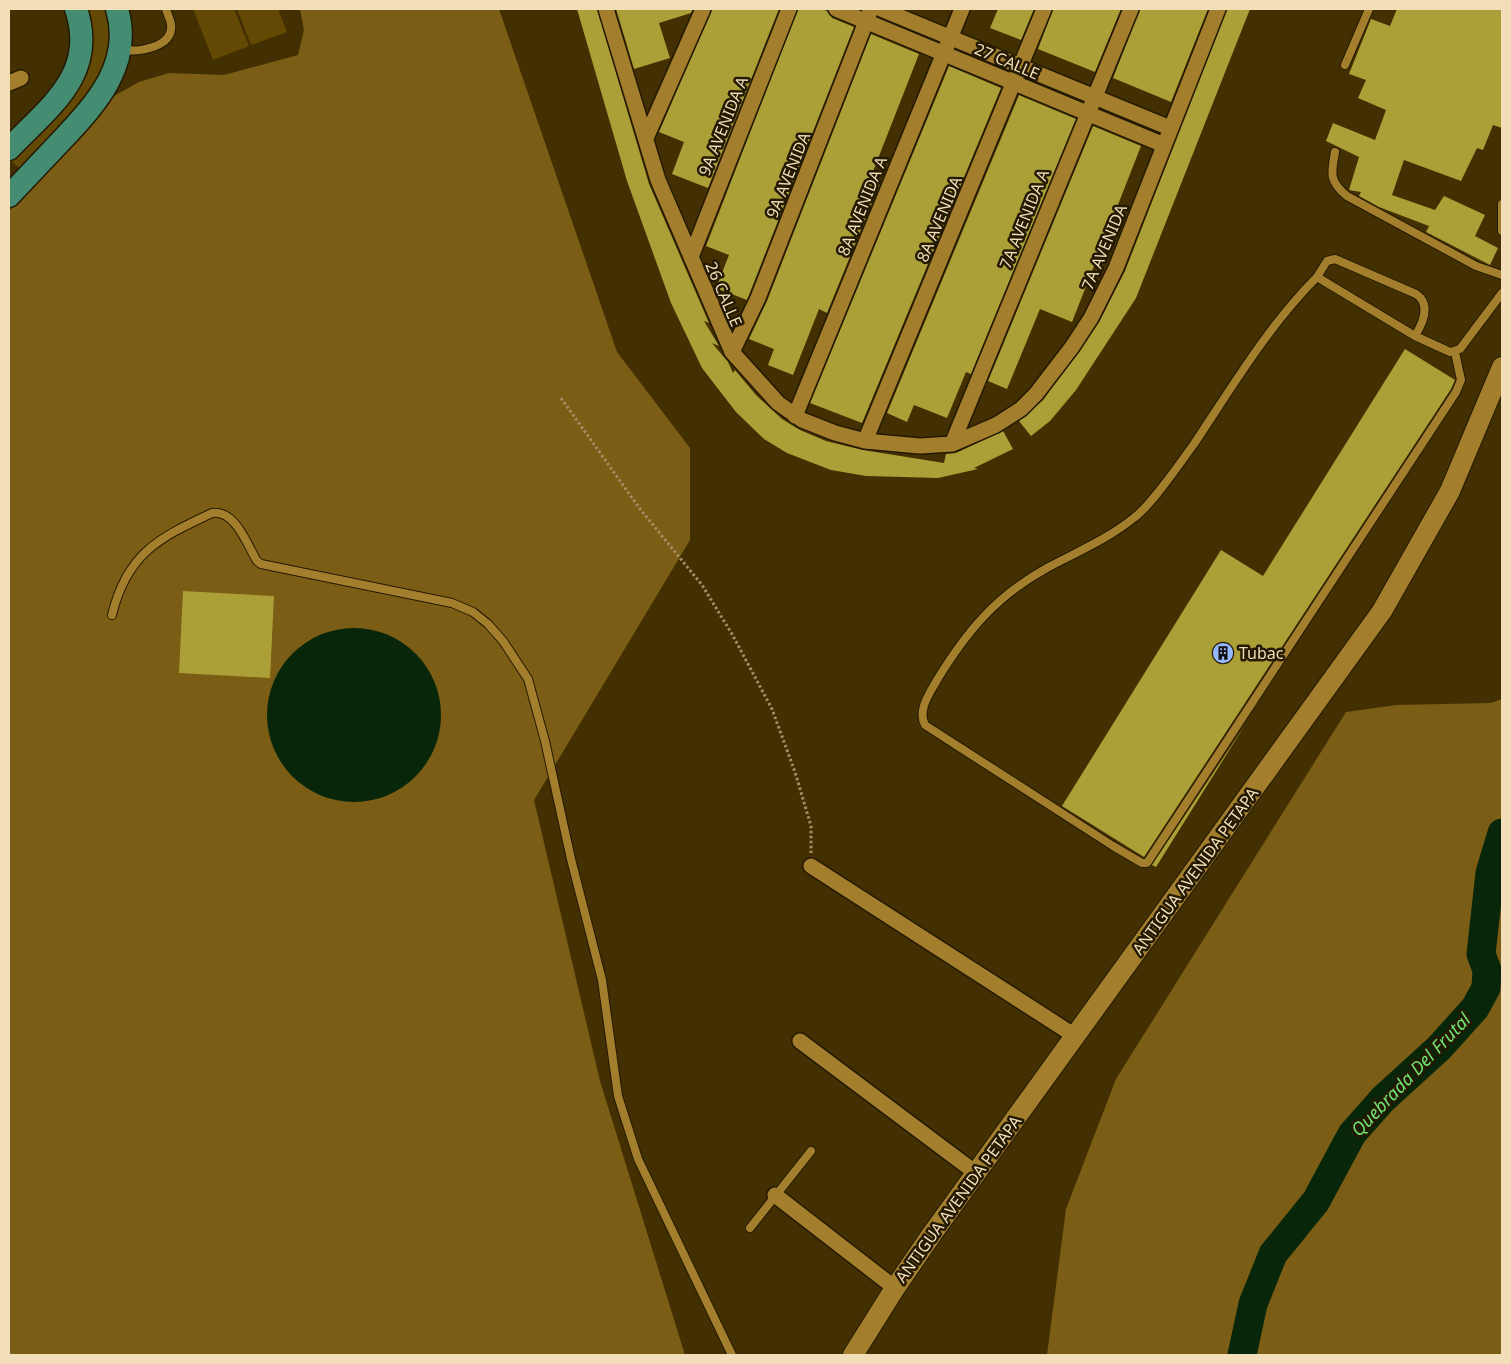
<svg xmlns="http://www.w3.org/2000/svg" width="1511" height="1364" font-family="'Noto Sans',sans-serif">
<rect width="100%" height="100%" fill="#433002"/>
<path fill="#634903" d="M83,9H106L112,23L110,68L24,172L9,159L59,107Z
M193,9H234L249,46L213,60Z
M237,9H278L287,32L251,45Z"/>
<path fill="#7b5d15" d="M300,9H499L617,352L690,448V540L534,800L600,1081L685,1355H9V211L114,96L139,82L169,73L224,75L298,55L304,30Z
M1502,699V1355H1047L1066,1209L1116,1079L1346,712L1397,705L1491,703Z"/>
<path fill="#08260a" d="M267 715a87 87 0 1 1 174 0a87 87 0 1 1-174 0Z"/>
<g fill="none" stroke-linecap="round" stroke-linejoin="round">
<path stroke="#08260a" stroke-width="29" d="M1242,1355L1253,1304L1273,1254L1316,1201L1352,1134L1383,1099L1439,1048L1475,1008L1486,988L1487,970L1481,954L1490,873L1502,833"/>
</g>
<path fill="#aaa037" d="M577,9H597L649,184L709,323L704,321L719,346L712,343L728,362L733,373L735,370L756,395L782,419L800,430L826,441L863,450L944,463L946,454L956,453L1003,431L1013,449L974,468L978,469L938,478L866,476L831,470L787,453L764,439L736,412L702,368L671,303L627,181Z
M616,9H693L691,13L659,23L670,58L634,69Z
M712,9H779L708,188L672,174L684,142L659,132Z
M798,9H821L827,11L832,18L854,27L747,300L716,288L729,255L706,246Z
M998,9H1034L1021,40L990,28Z
M1053,9H1121L1095,72L1038,49Z
M1140,9H1208L1171,102L1113,78Z
M1227,9H1250L1136,298L1076,390L1050,421L1031,436L1019,421L1043,400L1099,322L1125,271Z
M1397,9H1502V128L1493,125L1483,150L1477,148L1461,181L1404,160L1392,195L1435,210L1444,196L1485,215L1475,236L1498,248L1490,265L1426,232L1429,226L1379,207L1359,196L1361,192L1349,190L1359,157L1326,141L1333,123L1375,140L1386,110L1358,98L1366,80L1349,74L1371,19L1390,26Z
M871,34L919,54L870,179L880,183L827,313L819,309L793,375L768,365L774,349L749,339L767,301Z
M949,66L1001,88L862,423L810,403Z
M1019,95L1076,119L971,374L966,372L947,418L914,405L907,422L887,413Z
M1093,126L1141,146L1072,322L1040,309L1007,389L988,381Z
M1405,349L1455,380L1451,389L1144,857L1062,806L1221,550L1263,576Z
M183,591L274,596L270,678L179,673Z
M1245,725L1156,867L1152,865Z"/>
<g fill="none" stroke-linecap="round" stroke-linejoin="round">
<g stroke="#241902" stroke-width="10">
<path id="lane" d="M122,50C138,52 174,48 171,24C170,19 167,13 166,9
M1345,65L1369,9
M1335,152C1331,174 1329,181 1347,196L1476,266L1502,275
M1502,204V231
M1317,277L1327,261L1335,259L1416,294C1431,304 1423,323 1415,336
M1455,352L1461,380L1456,392L1147,863H1142L1113,846L925,725C917,710 930,693 937,680C967,631 996,596 1047,568C1077,552 1108,539 1135,517C1153,503 1180,463 1194,444C1232,387 1269,325 1317,277L1415,336L1450,352L1460,349L1502,293
M112,615C127,553 159,538 212,513C236,510 247,545 257,561L261,564L452,603L473,612L488,624L503,641L528,679L545,741L571,859L602,980L618,1096L638,1159L732,1355
M750,1228L811,1151"/>
</g>
<g stroke="#241902" stroke-width="18">
<path id="street" d="M606,9L658,180L732,352L778,403L802,420L835,433L865,441L920,446L952,444L996,425L1021,409L1036,394L1072,347L1091,318L1116,268L1218,9
M836,9L1164,145
M881,9L1170,128
M9,83L21,78
M646,138L703,9
M691,257L789,9
M732,352L758,298L871,9
M795,416L962,9
M865,441L1044,9
M952,444L1131,9
M811,866L1075,1036
M800,1041L976,1173
M775,1195L895,1288"/>
</g>
<g stroke="#241902" stroke-width="22">
<path id="secondary" d="M853,1355L895,1288L932,1234L1382,611L1450,491L1502,367"/>
</g>
<g stroke="#241902" stroke-width="25">
<path id="primary" d="M9,149C49,107 98,74 76,9
M9,196C27,177 44,159 62,140C97,103 133,63 117,9"/>
</g>
<path stroke="#a28f65" stroke-width="3" stroke-dasharray="2.5 2.5" stroke-linecap="butt" d="M561,398L640,509L702,585L732,634L772,709L795,772L811,826V853"/>
<use href="#lane" stroke="#a37f2d" stroke-width="8"/>
<use href="#street" stroke="#a37f2d" stroke-width="15"/>
<use href="#secondary" stroke="#a37f2d" stroke-width="20"/>
<use href="#primary" stroke="#448d73" stroke-width="22"/>
</g>
<defs>
<g id="building-disc" transform="scale(1.125)"><circle r="9.5" fill="#94b7fd" stroke="#241902"/><path d="M-4-6H4V6H1V3H-1V6H-4ZM-2.5-4.3h1.7v1.8h-1.7ZM.8-4.3h1.7v1.8H.8ZM-2.5-1h1.7V.8h-1.7ZM.8-1h1.7V.8H.8Z" fill="#111"/></g>
</defs>
<g fill-rule="evenodd">
<use href="#building-disc" x="1223" y="653"/>
</g>
<g text-anchor="middle" stroke-width="5" stroke-linejoin="round" paint-order="stroke">
<g font-size="16" fill="#f2dfb9" stroke="#241902">
<text transform="translate(1007 61) rotate(23)" y="6">27 CALLE</text>
<text transform="translate(723 126) rotate(-68)" y="6">9A AVENIDA A</text>
<text transform="translate(788 175) rotate(-68)" y="6">9A AVENIDA</text>
<text transform="translate(862 206) rotate(-68)" y="6">8A AVENIDA A</text>
<text transform="translate(939 219) rotate(-67)" y="6">8A AVENIDA</text>
<text transform="translate(1024 219) rotate(-68)" y="6">7A AVENIDA A</text>
<text transform="translate(1104 247) rotate(-67)" y="6">7A AVENIDA</text>
<text transform="translate(724 294) rotate(67)" y="6">26 CALLE</text>
<text transform="translate(1195 871) rotate(-54)" y="6">ANTIGUA AVENIDA PETAPA</text>
<text transform="translate(958 1199) rotate(-54)" y="6">ANTIGUA AVENIDA PETAPA</text>
</g>
<g font-size="16" fill="#f2dfb9" stroke="#241902" text-anchor="start">
<text x="1239" y="659">Tubac</text>
</g>
<g font-size="18" font-style="italic" fill="#6ee372" stroke="#241902">
<text transform="translate(1411 1075) rotate(-46)" y="6">Quebrada Del Frutal</text>
</g>
</g>
<rect width="1511" height="1364" fill="none" stroke="#f2dfb9" stroke-width="20"/>
</svg>
